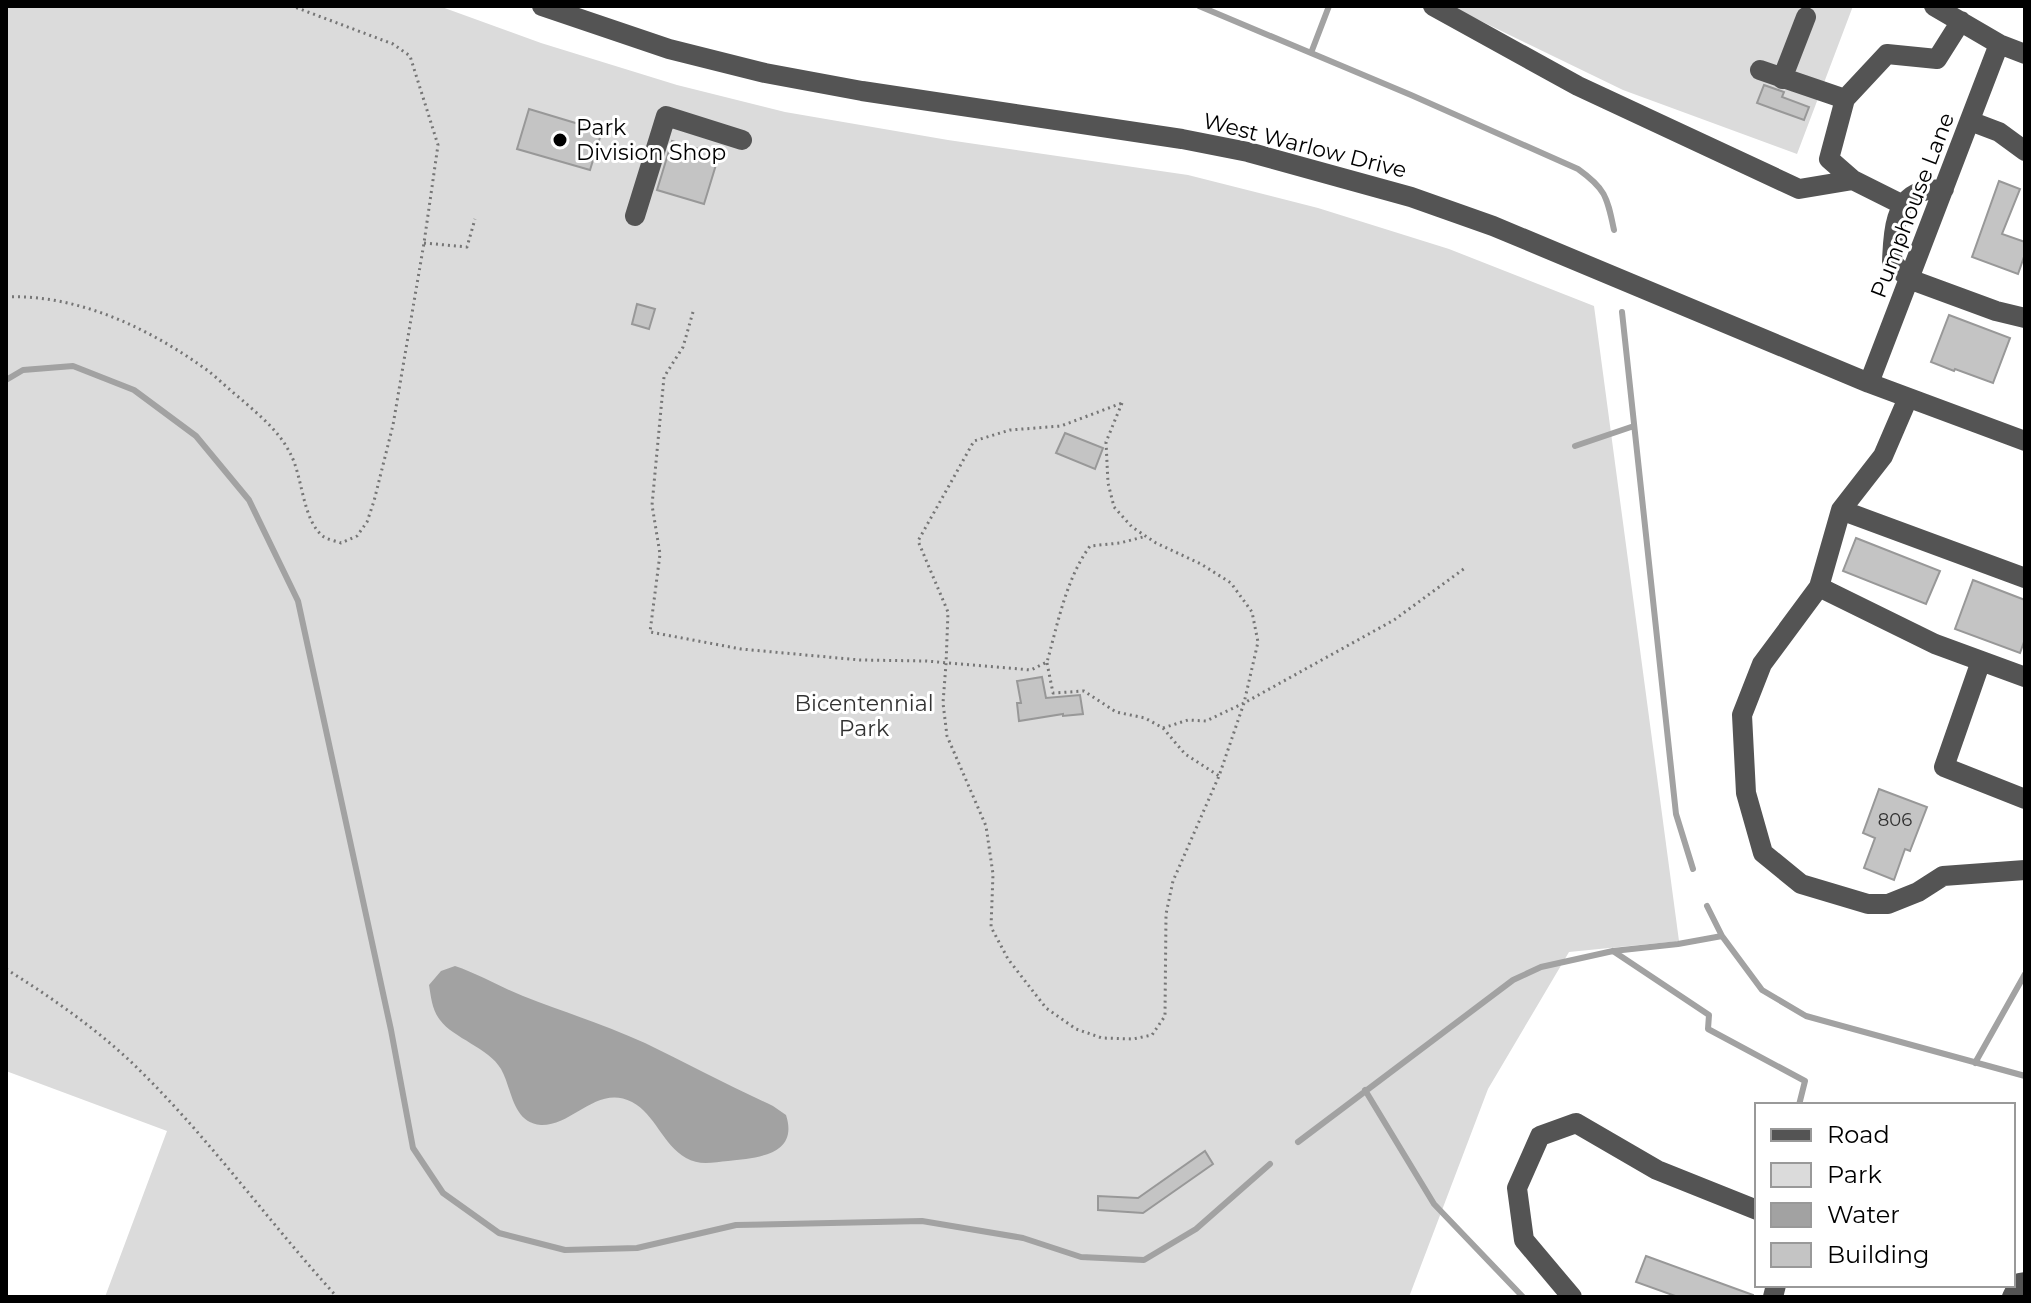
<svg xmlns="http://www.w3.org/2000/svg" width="2031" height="1303" font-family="Montserrat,sans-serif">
<rect width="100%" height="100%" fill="#fff"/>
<path fill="#dbdbdb" d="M6,6H439L541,43L677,85L785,112L948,140L1188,175L1318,208L1449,249L1594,306L1679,941L1569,952L1488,1089L1409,1297H105L167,1131L6,1071Z
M1450,6H1853L1797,154L1623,90Z"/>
<path fill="#a2a2a2" d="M455,966C479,974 500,987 523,996C564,1012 605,1025 645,1043C688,1064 730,1086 773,1106L786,1115C799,1155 757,1158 728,1161C714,1162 699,1166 686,1158C663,1145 655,1114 632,1102C597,1084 573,1126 541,1125C512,1123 512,1088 501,1069C489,1048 453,1038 440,1020C432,1010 431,997 429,985L441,971Z"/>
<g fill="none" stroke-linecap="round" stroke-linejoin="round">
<path stroke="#a2a2a2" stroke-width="6" d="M1199,6L1411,95L1578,169C1606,189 1607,197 1614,230
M1311,53L1329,6
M1622,312L1676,814L1693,869
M6,380L23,370L73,366L134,390L196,436L249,500L298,601L391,1030L413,1148L443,1193L499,1233L565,1250L637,1248L736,1225L922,1221L1023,1238L1081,1257L1144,1260L1196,1229L1270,1164
M1575,446L1634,426
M1707,906L1722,936L1762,990L1806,1016L2025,1076
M1613,951L1709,1015L1708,1029L1805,1081L1799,1105
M1975,1063L2025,974
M1365,1090L1434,1204L1523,1297
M1298,1142L1513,980L1541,967L1613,951L1678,944L1722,936"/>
</g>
<path fill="#c4c4c4" stroke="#989898" stroke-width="2" d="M1764,85L1784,92L1782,97L1809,107L1804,120L1757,103Z
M529,109L602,131L590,170L517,149Z
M672,141L719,155L704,204L657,190Z
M1999,181L2020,189L2002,234L2025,242V254L2018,274L1972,257Z
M637,304L655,309L649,329L632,324Z
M1949,315L2010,338L1993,383L1955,369L1954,371L1931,362Z
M1065,433L1103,448L1095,469L1056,453Z
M1856,538L1940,571L1926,604L1843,571Z
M1973,580L2025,600V639L2020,653L1955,629Z
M1042,677L1046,698L1080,695L1083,714L1063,716V714L1019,721L1017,703H1021L1017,681Z
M1879,789L1927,807L1910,851L1905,849L1894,880L1864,868L1875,838L1863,833Z
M1205,1151L1213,1164L1143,1213L1098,1210V1196L1138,1198Z
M1646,1256L1753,1295V1297H1678L1636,1282Z"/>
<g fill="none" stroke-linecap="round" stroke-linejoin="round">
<path stroke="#767676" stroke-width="3" stroke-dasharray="2 4" stroke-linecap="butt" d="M424,243L467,247L475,219
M6,297C76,294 147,327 204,368C217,377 228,389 241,399C259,415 279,431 290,453C303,476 302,521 324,537C329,540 336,541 341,543L357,536L367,522L374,501L393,425L424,243L438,145L410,56L393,44L292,6
M693,312L683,347L664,377L652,505L660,554L650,632L741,649L860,660L926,661L1031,670L1047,662C1058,623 1066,579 1090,546L1120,543L1143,537
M1122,403L1106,442L1108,483L1114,507L1132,527L1156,543L1201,564L1231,583L1252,612L1258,642L1244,703L1219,776L1173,881L1166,914L1165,1016L1152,1035L1133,1039L1102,1038L1076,1029L1046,1008L1008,959L991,927L993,874L986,826L947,736L943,703L946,664L948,612L918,541L974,441L1010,430L1061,426Z
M1047,663L1053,693L1084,691L1116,712L1145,718L1163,728L1185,754L1219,776
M1163,728L1188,720L1206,721L1244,703L1394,620L1465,568
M6,969C49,996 91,1025 128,1059C205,1132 266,1219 337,1297"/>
<path stroke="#545454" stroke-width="20" d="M542,6L669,49L765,73L862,91L1182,139L1248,152L1411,197L1493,226L1869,383L2025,441
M1433,6L1578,86L1799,189L1853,180
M1934,6L1999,44L2025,54
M1760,70L1845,99
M1782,79L1806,17
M1970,121L1999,132L2025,151
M1944,189C1937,190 1930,189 1924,191C1893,197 1893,238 1892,262L1909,279L1996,311L2025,318
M1903,205L1853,180L1829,159L1845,99L1887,54L1937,59L1961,21
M635,216L666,116L742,140
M1869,383L1999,44
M1908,398L1883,456L1841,510L1819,587L1935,644L2025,677
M1841,510L2025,578
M1819,587L1762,664L1742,715L1746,793L1763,853L1801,884L1868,904H1888L1918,892L1943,876L2025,870
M1981,661L1944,767L2025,799
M1572,1297L1524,1240L1517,1188L1540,1136L1576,1123L1657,1170L1757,1210
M1773,1297L1776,1285
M2012,1297L2019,1283L2025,1282"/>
</g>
<circle fill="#000" stroke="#fff" stroke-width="3" cx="560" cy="140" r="8"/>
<g text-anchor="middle" stroke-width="6" stroke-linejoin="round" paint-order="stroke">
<g font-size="18" fill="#313131">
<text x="1895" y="826">806</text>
</g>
<g font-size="22" fill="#000" stroke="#fff" text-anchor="start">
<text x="576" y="135">Park<tspan x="576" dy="25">Division Shop</tspan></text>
</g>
<g font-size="22" fill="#000" stroke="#fff">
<text transform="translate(1305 145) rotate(14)" y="8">West Warlow Drive</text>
<text transform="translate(1912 205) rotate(-69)" y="8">Pumphouse Lane</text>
</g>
<g font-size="22" fill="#323232" stroke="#fff">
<text x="864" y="711">Bicentennial<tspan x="864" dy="25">Park</tspan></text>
</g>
</g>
<rect width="2031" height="1303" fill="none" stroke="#000000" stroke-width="16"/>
<rect x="1755" y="1103" width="260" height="184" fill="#ffffff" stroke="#999999" stroke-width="2"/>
<rect x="1771" y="1129" width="40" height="12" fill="#545454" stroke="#999999" stroke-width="2"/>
<text x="1827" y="1143" font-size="24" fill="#000000">Road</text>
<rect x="1771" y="1163" width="40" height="24" fill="#dbdbdb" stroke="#999999" stroke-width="2"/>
<text x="1827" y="1183" font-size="24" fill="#000000">Park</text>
<rect x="1771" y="1203" width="40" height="24" fill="#a2a2a2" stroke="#999999" stroke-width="2"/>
<text x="1827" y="1223" font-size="24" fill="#000000">Water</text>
<rect x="1771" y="1243" width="40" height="24" fill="#c4c4c4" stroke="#999999" stroke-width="2"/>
<text x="1827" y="1263" font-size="24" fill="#000000">Building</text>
</svg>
